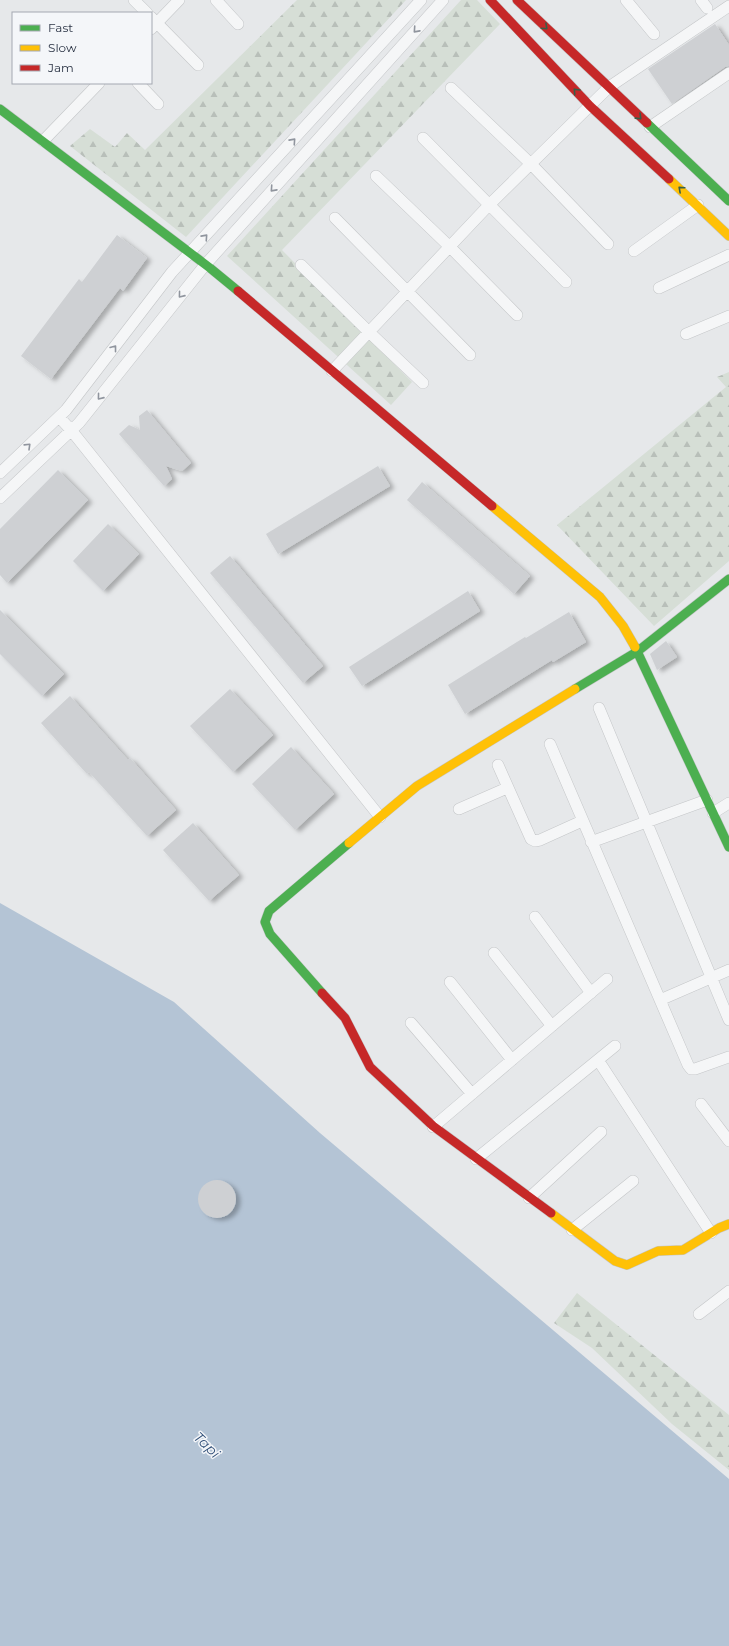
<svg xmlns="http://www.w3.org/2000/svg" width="729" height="1646" font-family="Montserrat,sans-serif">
<defs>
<pattern id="forest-firs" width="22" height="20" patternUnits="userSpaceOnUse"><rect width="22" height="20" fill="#d6ded6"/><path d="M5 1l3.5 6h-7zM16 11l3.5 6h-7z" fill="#b8bfb9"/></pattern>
<filter id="shadow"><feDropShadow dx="4.5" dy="2.5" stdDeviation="2" flood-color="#0004"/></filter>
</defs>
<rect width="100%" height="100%" fill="#e6e8ea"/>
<path fill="url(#forest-firs)" d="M297,0H406L186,237L70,146L90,129L115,147L127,133L145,150Z
M461,0H477L500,24L282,250L412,382L391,405L227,256Z
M729,372V561L654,626L557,525L726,387L717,377Z
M577,1293L729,1415V1470L672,1424L592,1348L554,1323Z"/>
<path fill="#b4c4d5" d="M0,903L174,1002L320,1133L729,1479V1646H0Z"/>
<path fill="#ced0d3" filter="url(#shadow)" d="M715,24L729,45V66L725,67L672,104L648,69Z
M117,235L147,258L123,291L120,288L51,379L21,356L79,279L82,282Z
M147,410L191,463L182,471L166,466L172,479L164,486L119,434L129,425L140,430L139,416Z
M378,466L390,486L278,554L266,534Z
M58,470L88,500L7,583L0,575V529Z
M422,482L530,576L514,594L407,500Z
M108,524L139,554L103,591L73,561Z
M230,556L323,666L303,683L210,573Z
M468,591L480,611L362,686L349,667Z
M0,610L64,674L42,696L0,654Z
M569,612L586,642L553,662L552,660L465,714L448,685L525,637L526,638Z
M666,641L677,657L657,670L650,654Z
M230,689L273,735L233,772L190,726Z
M70,696L128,760L130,758L176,810L147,836L89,772L87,774L41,723Z
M291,747L334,794L295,830L252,784Z
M193,823L239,875L209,901L163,850Z
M198 1199a19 19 0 1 1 38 0a19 19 0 1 1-38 0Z"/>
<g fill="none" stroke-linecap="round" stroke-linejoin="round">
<g stroke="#c4c6c8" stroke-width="12">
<path id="street" d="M134,0L147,13
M216,0L238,24
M626,0L654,34
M701,0L707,8
M151,17L198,65
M151,29L179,0
M138,83L158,104
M451,88L531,164L608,244
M650,127L729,73
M423,138L566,282
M43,141L99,83
M376,176L450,247L517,315
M335,218L470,355
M634,251L698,205
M301,265L369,332L423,383
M659,288L729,255
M686,334L729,316
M332,371L489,205L609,87L729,6
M59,417L71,430L380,817
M0,473L66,410L172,272L421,0
M0,498L79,423L205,265L443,0
M599,708L729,1020
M550,744L688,1065L691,1069H695L729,1057
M498,765L531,839L535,841L540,840L582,821
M459,809L507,788
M713,813L729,803
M591,842L707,800
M535,917L591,993
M494,953L552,1026
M450,982L512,1060
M660,1000L729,970
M411,1023L472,1094
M598,1060L711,1233
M701,1104L729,1141
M433,1127L607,979
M476,1159L615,1046
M529,1198L601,1132
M572,1230L633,1181
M699,1314L729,1291"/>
</g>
<g stroke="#c4c6c8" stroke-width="10">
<path id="fast" d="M0,109L210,268L238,291
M647,123L729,201
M635,647L729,847
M575,689L638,651L729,579
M322,993L270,934L265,922L269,911L349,843"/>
</g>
<g stroke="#c4c6c8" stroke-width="10">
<path id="slow" d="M669,179L729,236
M492,506L600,597L623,626L635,647
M349,843L417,786L575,689
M551,1213L615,1261L627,1265L658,1251L683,1250L719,1228L729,1224"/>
</g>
<g stroke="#c4c6c8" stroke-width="10">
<path id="jam" d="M490,0L590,106L669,179
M517,0L647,123
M238,291L492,506
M322,993L345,1018L370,1067L433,1126L551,1213"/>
</g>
<use href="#street" stroke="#f5f6f7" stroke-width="11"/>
<use href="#fast" stroke="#4caf50" stroke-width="9"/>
<use href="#slow" stroke="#ffc107" stroke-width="9"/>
<use href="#jam" stroke="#c62828" stroke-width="9"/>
</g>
<defs><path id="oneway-chevron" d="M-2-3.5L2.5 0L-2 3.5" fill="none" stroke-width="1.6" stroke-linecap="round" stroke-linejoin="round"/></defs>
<g stroke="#375f49">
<use href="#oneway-chevron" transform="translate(545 27) rotate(43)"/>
<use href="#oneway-chevron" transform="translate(576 91) rotate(-133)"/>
<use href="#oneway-chevron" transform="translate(639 117) rotate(44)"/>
<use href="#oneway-chevron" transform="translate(681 189) rotate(-138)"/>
</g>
<g stroke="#90959e">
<use href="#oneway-chevron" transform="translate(416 30) rotate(132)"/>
<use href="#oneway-chevron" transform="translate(293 141) rotate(-48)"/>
<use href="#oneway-chevron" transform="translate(273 189) rotate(132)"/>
<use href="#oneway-chevron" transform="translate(205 237) rotate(-48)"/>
<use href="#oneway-chevron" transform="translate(181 295) rotate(129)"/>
<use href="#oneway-chevron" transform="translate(114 348) rotate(-52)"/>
<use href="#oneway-chevron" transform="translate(100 397) rotate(129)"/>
<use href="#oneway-chevron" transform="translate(28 446) rotate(-44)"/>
</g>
<g text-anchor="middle" stroke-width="3" stroke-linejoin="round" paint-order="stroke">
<g font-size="14" font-style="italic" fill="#34527a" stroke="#f4f6f9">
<text transform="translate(207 1445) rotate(44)" y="5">Tapi</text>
</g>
</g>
<rect x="12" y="12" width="140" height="72" fill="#f4f6f9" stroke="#a4a8b1"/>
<rect x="20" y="25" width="20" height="6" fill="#4caf50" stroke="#a4a8b1"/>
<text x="48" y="32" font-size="12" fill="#2b3445">Fast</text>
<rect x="20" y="45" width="20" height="6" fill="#ffc107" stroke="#a4a8b1"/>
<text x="48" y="52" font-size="12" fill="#2b3445">Slow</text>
<rect x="20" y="65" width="20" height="6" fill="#c62828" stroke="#a4a8b1"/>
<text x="48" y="72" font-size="12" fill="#2b3445">Jam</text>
</svg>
